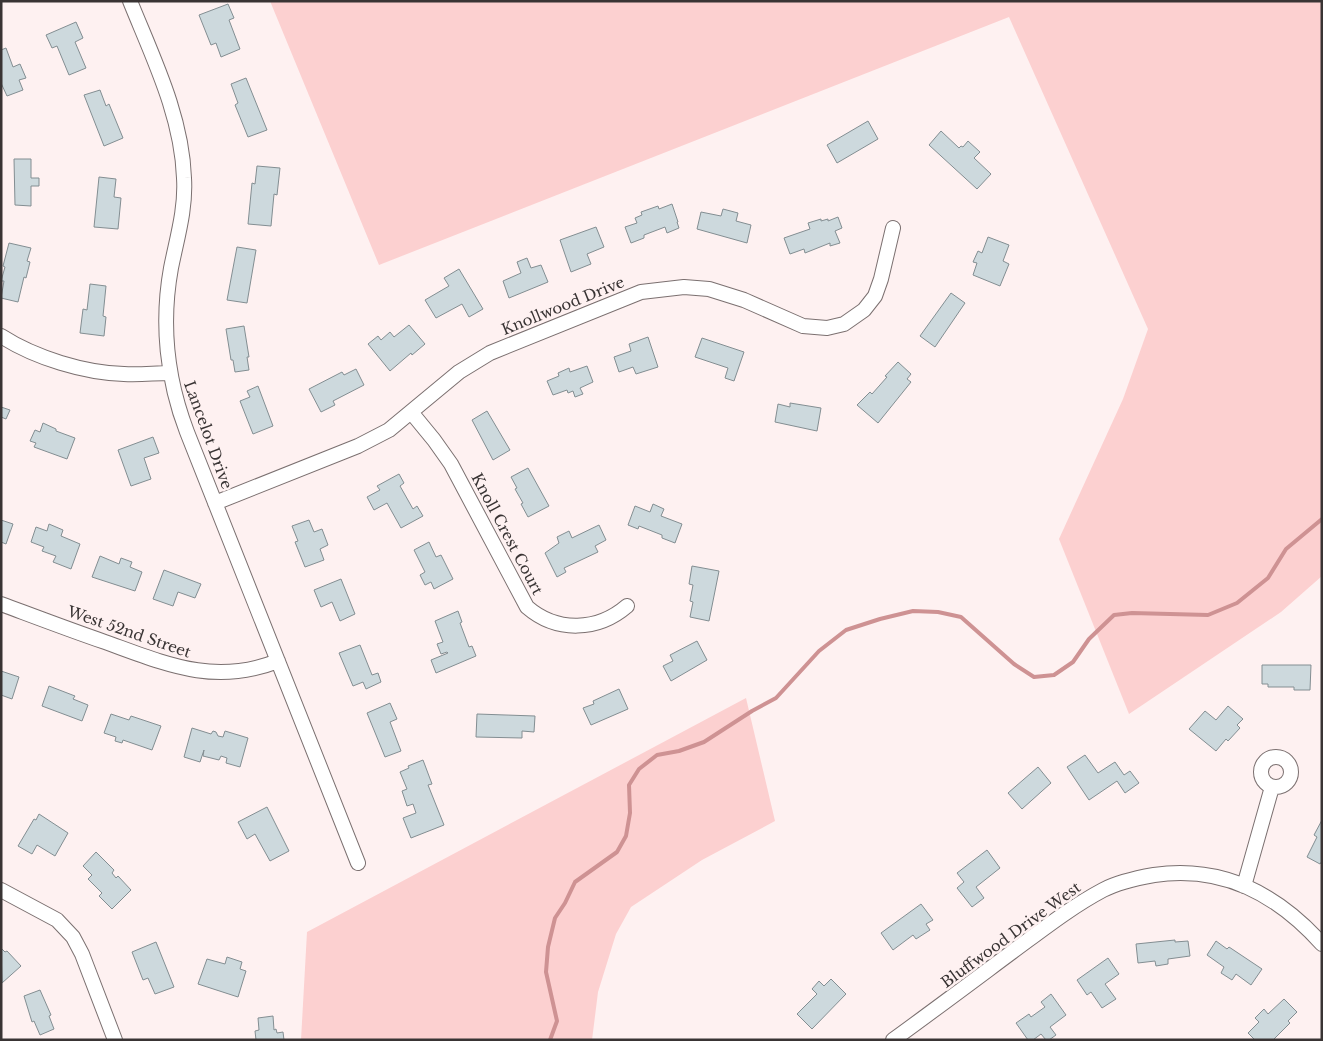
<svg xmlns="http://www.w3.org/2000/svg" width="1323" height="1041" font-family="'Libre Baskerville',serif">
<rect width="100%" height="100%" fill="#fef1f1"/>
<path fill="#fcd0d0" d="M270,1H1322V576L1281,612L1129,714L1059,539L1123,399L1148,329L1009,17L379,265Z
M746,698L775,821L702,860L631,907L616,934L598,992L592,1040H301L307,932Z"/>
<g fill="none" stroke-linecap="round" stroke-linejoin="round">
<path stroke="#ce9293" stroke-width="4" d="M550,1040L557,1021L546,972L548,947L555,918L565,903L575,882L617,852L626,836L630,813L629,785L639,769L657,755L679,751L704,742L752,711L776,698L819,651L846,630L880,619L913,611L938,612L961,617L1014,664L1034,677L1054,675L1073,662L1089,639L1114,615L1132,613L1208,615L1237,603L1268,578L1286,549L1322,519"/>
</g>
<path fill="#cdd9dd" stroke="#838e92" d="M228,4L234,18L229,20L240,49L221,57L216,43L211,45L199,15Z
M76,22L83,38L75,42L86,68L69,75L57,46L52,48L46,35Z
M6,48L13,67L20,64L26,78L19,80L23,90L7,96L1,83V50Z
M246,78L267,130L248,137L235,105L238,103L231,84Z
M100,90L106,106L109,104L123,138L104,146L84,95Z
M868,121L878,139L837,163L827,145Z
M941,131L959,148L961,146L963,147L968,141L980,152L974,158L991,174L977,189L929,145Z
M14,159H31V178H39V186H31V206L15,205Z
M257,166L280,168L277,195L274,194L271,226L248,224L252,183L255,184Z
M99,177L116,179L114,197L121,198L118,229L94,227Z
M672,204L678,222H677L679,228L667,233L665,227L644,235V238L631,243L625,227L637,223L635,218L642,215L641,212L658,206L659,209Z
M723,209L738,213L736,221L751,225L747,243L697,229L701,212L721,216Z
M838,217L842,228L835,231L840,243L830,246V243L805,253L804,249L790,254L784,238L810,229L808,223L821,219V221L828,219V221Z
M596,227L604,247L587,254L591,264L571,272L560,240Z
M988,237L1009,245L1003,261L1009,264L1000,286L973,275L977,263L973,262L978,251L982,253Z
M9,243L31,248L27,261L30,262L26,278L24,277L18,302L1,298L4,281H1L5,267L3,266Z
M237,247L256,250L247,303L227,300Z
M527,258L531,268L541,265L548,282L509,298L503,281L521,273L517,262Z
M459,269L483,309L469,317L462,304L436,318L425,300L449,286L444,278Z
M90,284L106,286L103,316L106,317L104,336L80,333L83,309L87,310Z
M951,293L965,303L935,347L920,336Z
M409,325L425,344L412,355L411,353L390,371L368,344L378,336L381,340L390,332L394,337Z
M244,326L249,357H247L249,370L235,372L233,360H231L226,329Z
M648,337L658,367L636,374L633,367L619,372L614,357L631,351L629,344Z
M702,338L744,352L734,381L725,378L728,368L695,357Z
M898,362L911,374L907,379L911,382L878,423L857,405L870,392L872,394L887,377L885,376Z
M587,366L593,382L580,388L583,394L575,397L573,391L568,393L567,390L553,395L547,381L559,376L558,373L569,368L570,372Z
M356,369L364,385L333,401L335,405L321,412L309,389L342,372L344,375Z
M258,386L273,426L253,434L240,401L250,397L247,391Z
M790,403L821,408L817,431L775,422L778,404L790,407Z
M1,407L10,410L6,419L1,417Z
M487,411L510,450L493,460L472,420Z
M43,423L56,429V431L75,438L67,459L34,447L36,443L30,441L35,430L40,432Z
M153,437L159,453L144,458L151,479L131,486L118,450Z
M528,468L549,506L528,517L521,504L523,503L515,489L517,488L511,477Z
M399,474L404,483L400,486L413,509L417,506L423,516L401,528L387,503L374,510L367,497L380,490L377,486Z
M653,504L664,509L661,516L682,524L675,543L662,538V535L639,526L638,529L628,525L635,506L650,512Z
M1,520L13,524L6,544L1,542Z
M309,520L314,532L322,529L328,545L320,549L324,560L305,567L295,542L298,541L292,526Z
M49,524L63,530L61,536L80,544L71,569L53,562L56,556L42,551L44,547L31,542L36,527L47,531Z
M599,525L606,540L595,546L598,552L564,568L566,572L557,577L545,553L559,543L557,537L569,531L572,538Z
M429,542L436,557L441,555L453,579L434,589L431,582L425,585L420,575L425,572L414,550Z
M100,556L119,564L121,558L132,562L130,567L142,572L135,591L92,577Z
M692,566L719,571L709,621L690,617L693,602L690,601L693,585L689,584Z
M164,570L201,584L195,598L178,592L173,606L153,599Z
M341,579L355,614L340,621L332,602L321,607L314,590Z
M458,611L462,622L460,623L469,647L472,646L476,656L436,673L431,660L448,653L447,652L441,654L437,644L443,642L435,621Z
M697,641L707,660L671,681L663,666L673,661L670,655Z
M360,645L372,675L378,673L381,682L366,689L363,682L353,686L339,653Z
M1262,665H1311L1310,690H1294V687H1268V684H1262Z
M1,671L19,677L12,699L1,695Z
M49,686L75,696L73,699L88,705L82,721L42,706Z
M619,689L628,709L591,725L583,708L594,704L593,701Z
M390,703L397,719L390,722L401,751L385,757L367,713Z
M1228,706L1243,719L1237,725L1240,728L1228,741L1226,739L1216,751L1189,729L1205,711L1216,720Z
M111,714L129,720L131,716L161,726L152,750L123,740L122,743L115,741L116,737L104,733Z
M477,714L535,716L534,732L522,731V738L476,737Z
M192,728L211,734L213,731L216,732L218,736L223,737L225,731L248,738L240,767L226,763L227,758L221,756L219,760L203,756L204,750L200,762L184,757Z
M1085,755L1098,773L1115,762L1124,775L1130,771L1139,783L1125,793L1117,781L1089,800L1067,767Z
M423,760L432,784L428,785L444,825L411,838L403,818L416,813L413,804L407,806L402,791L407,789L400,772L409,768L408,766Z
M1038,767L1051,783L1022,809L1008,793Z
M267,807L289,851L270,861L255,834L247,839L238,822Z
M39,814L68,833L55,856L37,845L32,854L18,846L34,819L36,820Z
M1322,820V861L1320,864L1307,857L1317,837L1314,835Z
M987,850L1000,868L976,887L984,898L972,907L957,888L964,882L957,873Z
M96,852L114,870L112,873L116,878L118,876L131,890L112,909L99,896L102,893L88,879L92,875L83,866Z
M921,904L933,920L926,924L930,930L916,939L913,935L893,950L881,933Z
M1175,940V942L1188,941L1190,956L1168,959V964L1156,966L1155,961L1138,963L1136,944Z
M1216,941L1227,949L1229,947L1262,969L1251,985L1236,974L1232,980L1221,973L1224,967L1207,955Z
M156,942L174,987L155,994L148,978L143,980L132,952Z
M1,948L5,952L7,951L21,966L2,983Z
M227,957L242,962L240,969L246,971L238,997L198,984L207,959L225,964Z
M1108,958L1119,974L1105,984L1116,999L1102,1008L1091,992L1087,995L1077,980Z
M831,979L846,994L812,1029L797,1014L817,994L812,989L819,981L824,986Z
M40,990L51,1015L49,1016L54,1029L40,1035L34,1021L32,1022L24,996Z
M1051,994L1066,1015L1050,1027L1056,1035L1049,1040H1046L1041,1034L1033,1040H1028L1016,1023L1029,1014L1031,1017L1045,1007L1041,1002Z
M1284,999L1297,1012L1288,1021L1290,1023L1273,1040H1255L1248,1033L1259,1022L1255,1018L1264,1009L1268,1014Z
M273,1016L274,1030L276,1029L277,1033L283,1032L284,1040H256L255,1031L259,1030L258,1018Z"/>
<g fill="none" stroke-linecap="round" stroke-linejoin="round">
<g stroke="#7b7070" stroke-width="16">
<path id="minor" d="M130,1C153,58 182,116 184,178C186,209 177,238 171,268C161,323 167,380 187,432L358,863
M1,336C35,358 85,373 124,374C140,375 155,373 170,373
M411,412L434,440L451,464L527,607C557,633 598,631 627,606
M215,503L358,446L389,430L459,372L490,353L641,292L684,287L709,289L744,300L803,326L827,328L844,324L864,310L875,296L881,279L893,228
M1,604C36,617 70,630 105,642C166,664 214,686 278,661
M1261 772a15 15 0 1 1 30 0a15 15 0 1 1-30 0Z
M1244,886L1272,787
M1,890L57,920L73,937L82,954L115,1040
M893,1040C933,1011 973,981 1012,952C1042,930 1071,907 1103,890C1118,882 1137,878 1154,875C1223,865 1277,894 1322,944"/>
</g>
<use href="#minor" stroke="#fff" stroke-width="14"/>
</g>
<g text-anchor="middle" stroke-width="5" stroke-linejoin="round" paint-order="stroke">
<g font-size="15" fill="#393434" stroke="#fef1f1">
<text transform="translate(563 306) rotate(-22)" y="5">Knollwood Drive</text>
<text transform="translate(208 435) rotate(70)" y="5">Lancelot Drive</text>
<text transform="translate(507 534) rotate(62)" y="5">Knoll Crest Court</text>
<text transform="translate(129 632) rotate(19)" y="5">West 52nd Street</text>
<text transform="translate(1011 935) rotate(-36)" y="5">Bluffwood Drive West</text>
</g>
</g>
<rect width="1323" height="1041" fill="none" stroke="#393434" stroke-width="5"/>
</svg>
